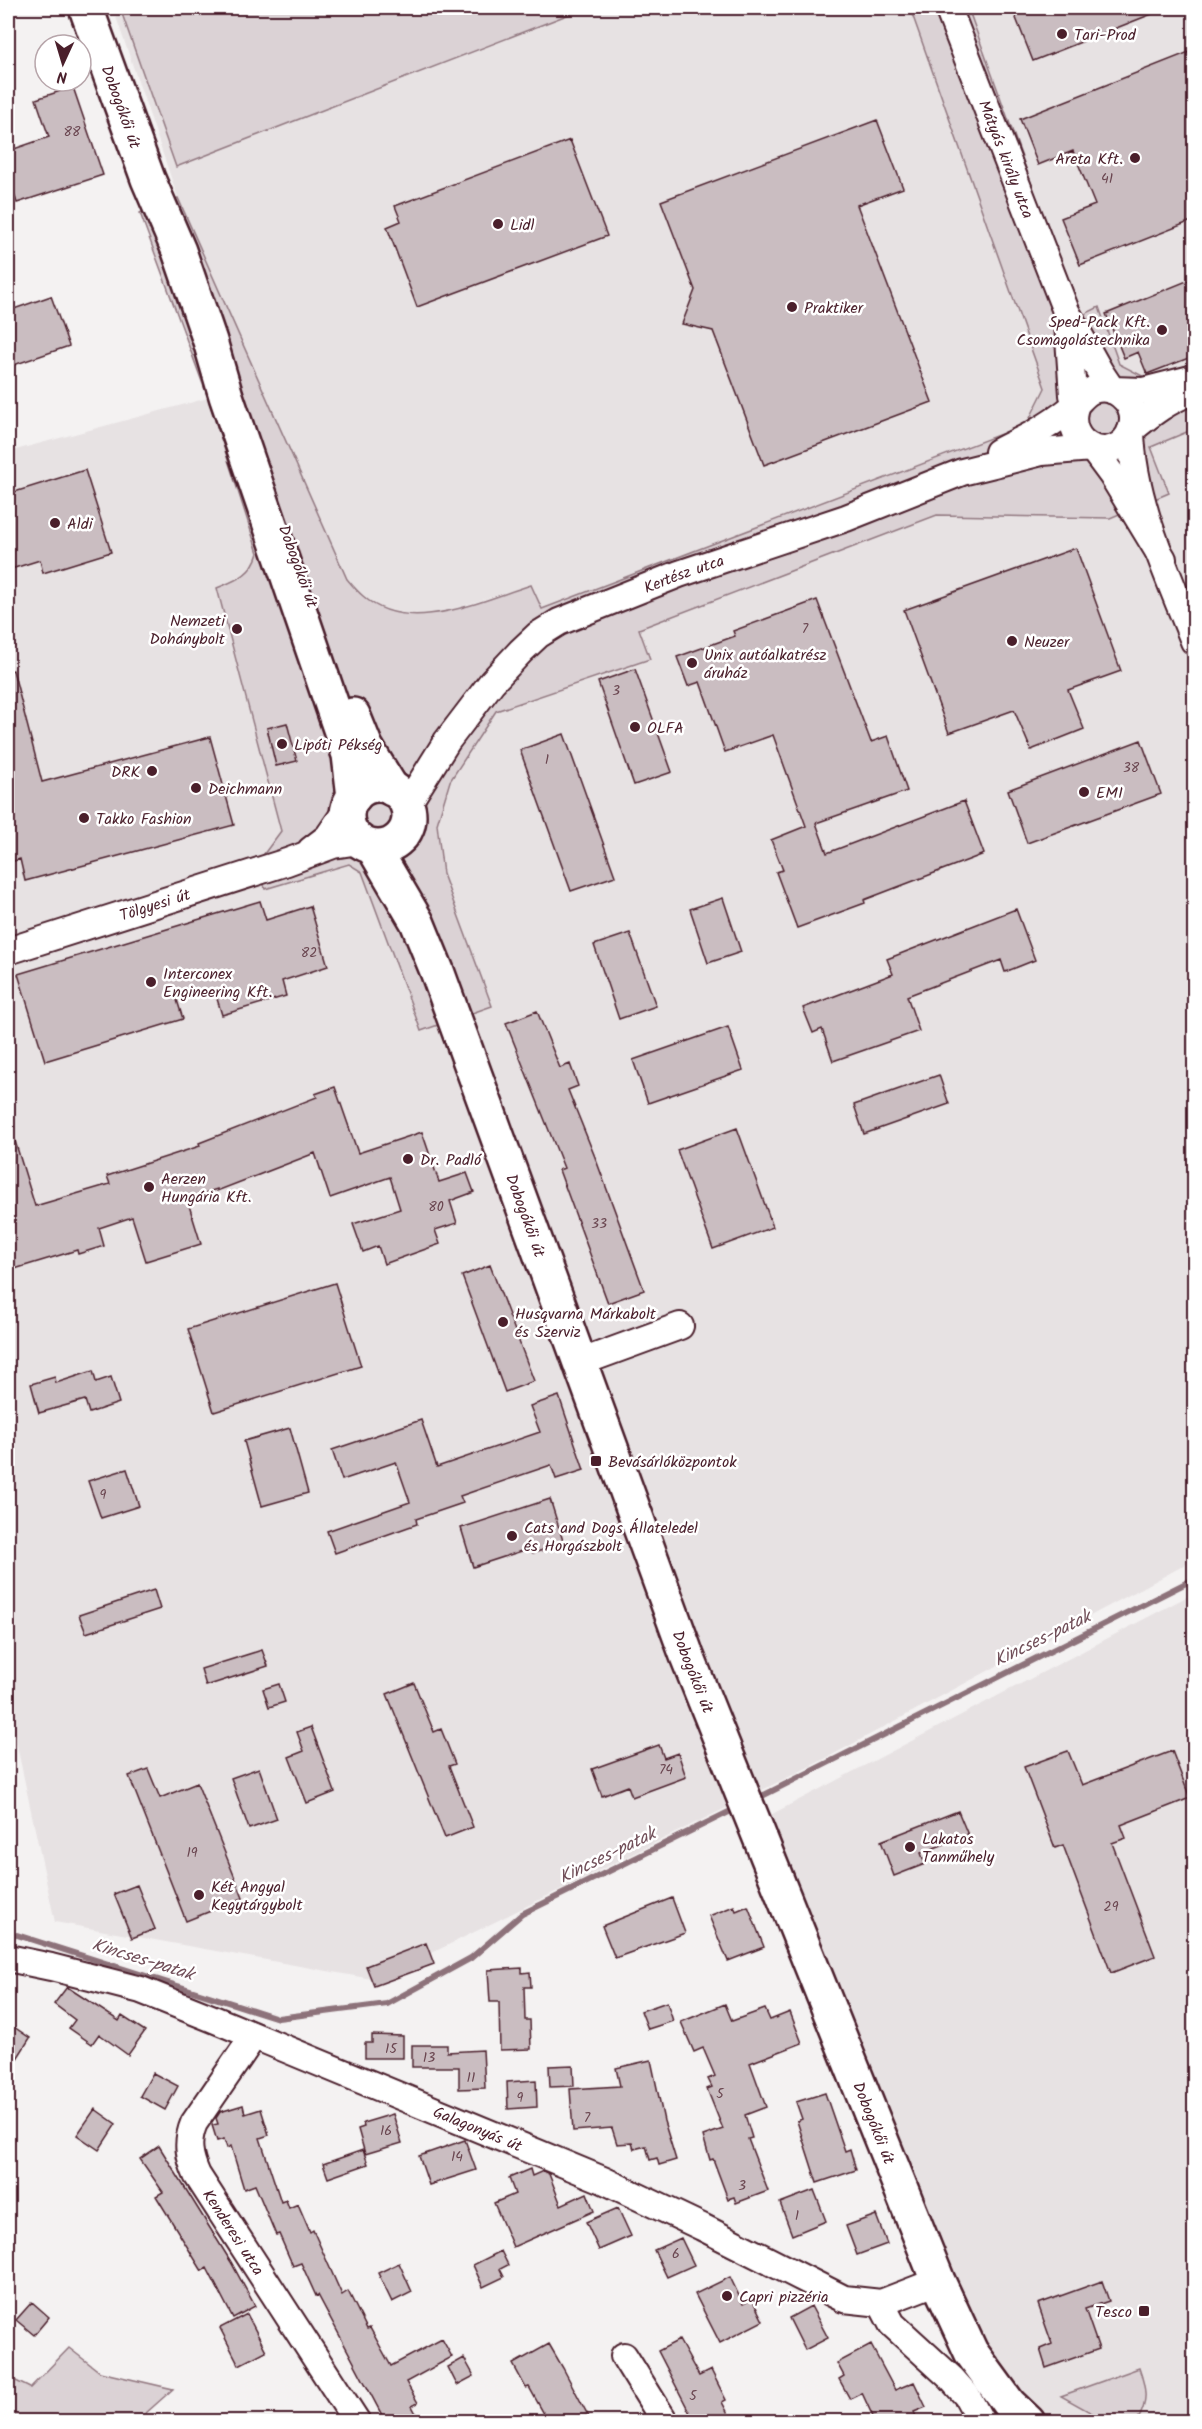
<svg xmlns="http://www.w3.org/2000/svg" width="1202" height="2429" font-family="Kalam,sans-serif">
<rect width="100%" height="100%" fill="#f4f2f2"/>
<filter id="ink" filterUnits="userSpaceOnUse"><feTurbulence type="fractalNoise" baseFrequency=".0167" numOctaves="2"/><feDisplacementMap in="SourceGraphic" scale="12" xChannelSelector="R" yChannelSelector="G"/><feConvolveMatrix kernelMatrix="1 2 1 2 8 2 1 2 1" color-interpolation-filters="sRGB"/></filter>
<g filter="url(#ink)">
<path fill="#e7e2e3" d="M113,8H910L1046,388L1027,424L542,609L530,585L435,615H413L384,609L363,597L347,579L178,198Z
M968,8H1194V362L1150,380L1119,364L1099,307L1081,316Z
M208,398L258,553L255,562L246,575L217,589L281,832L258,862L266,888L350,864L362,872L421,1031L492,1006L443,874L437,824L450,781L496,711L650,660L639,629L937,515L1110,518L1169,493L1151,447L1194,429V1560L819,1762L377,1980L55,1922L8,1704V452Z
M1194,1593V2421H1037L981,2345L755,1823Z"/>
<path fill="#dbd2d5" stroke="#927880" stroke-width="1.5" d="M120,8H585L176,167Z
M910,8H968L1071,293L1081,316L1099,307L1119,364L1150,380L1194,362V429L1151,447L1169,493L1110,518L937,515L639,629L650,659L496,711L450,781L437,824L443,874L492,1006L421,1031L362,872L349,864L265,889L258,862L281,831L217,588C236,580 252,575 258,553L208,398L140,213L178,198L347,579C352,585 357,591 363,596C408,637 482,600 531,585L542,609L1027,424L1045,388Z
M69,2348L100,2372L173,2389L137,2421H8V2377L30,2388Z
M1139,2368C1146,2388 1149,2402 1137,2421H1106L1061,2396Z"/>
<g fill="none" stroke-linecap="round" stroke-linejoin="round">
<path stroke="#8d727a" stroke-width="6" d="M756,1799L1194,1579
M17,1935L278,2018L387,2004L471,1958L522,1914L739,1807"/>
</g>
<path fill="#cabdc1" stroke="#4a1f2b" stroke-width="1.5" d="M1012,8H1167L1033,61Z
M1194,50V220L1080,265L1061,218L1095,205L1073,151L1038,165L1020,119Z
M73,87L103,175L17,203L8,175V151L49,137L36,99Z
M877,120L903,188L857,205L932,402L764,465L713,331L682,324L695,290L661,201Z
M570,140L607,236L417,307L387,227L401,221L395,206Z
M1194,278V356L1147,374L1138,352L1124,358L1106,314Z
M51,296L69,346L8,367V311Z
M85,470L111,552L43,573L40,560L8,570V494Z
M1076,548L1121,671L1068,690L1084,729L1031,750L1014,710L949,733L904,610Z
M817,600L871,742L888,736L907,791L816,823L827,853L964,801L984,854L864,900L865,903L797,928L776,872L783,870L771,840L806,826L773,735L725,752L700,682L688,686L677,657L735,636L733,631Z
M635,669L672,772L634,785L598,682Z
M13,670L42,782L210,737L234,825L25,881L20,859L8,863V671Z
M287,723L297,761L276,766L267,728Z
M564,734L615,876L571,891L520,750Z
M1141,740L1161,794L1027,843L1008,790Z
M723,898L741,952L708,963L690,909Z
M260,901L266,920L310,906L328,966L282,981L286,996L222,1015L214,989L177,1000L183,1019L45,1061L18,974Z
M1016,909L1035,960L1005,972L1001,960L907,996L919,1031L833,1061L822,1029L813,1033L803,1008L893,974L887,959Z
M630,933L656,1006L619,1019L594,945Z
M537,1011L560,1068L570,1064L578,1086L568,1090L595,1157L644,1290L608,1303L559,1170L564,1168L506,1023Z
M728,1027L743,1070L648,1103L633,1060Z
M939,1075L949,1104L864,1134L854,1105Z
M335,1087L358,1153L422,1132L439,1182L467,1173L474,1192L450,1201L457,1223L435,1230L440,1244L384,1264L378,1246L363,1252L353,1224L400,1209L390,1177L330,1198L315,1153L217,1191V1189L187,1199L201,1244L146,1261L132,1217L99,1228L104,1246L78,1254L77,1250L8,1271V1129L11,1128L35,1206L110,1184L107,1176L200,1146L199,1143L317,1097L315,1094Z
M737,1128L773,1227L713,1249L677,1150Z
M490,1265L534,1381L505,1392L462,1276Z
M335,1283L361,1366L214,1412L188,1329Z
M93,1371L96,1382L111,1377L119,1403L89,1413L85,1400L39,1413L31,1384L55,1377L56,1383Z
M559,1396L584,1470L556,1479L551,1465L460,1496L463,1503L416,1519L417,1524L335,1553L327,1531L410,1502L396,1462L342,1480L332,1450L421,1420L437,1467L540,1432L530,1406Z
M290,1428L308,1493L262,1506L244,1441Z
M127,1469L139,1506L101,1518L88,1481Z
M550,1499L564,1544L533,1553L531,1548L473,1567L461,1528Z
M154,1590L160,1609L86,1633L79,1615Z
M262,1650L268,1666L206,1686L201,1669Z
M414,1683L434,1732L441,1729L455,1764L449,1766L473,1827L445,1838L387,1694Z
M279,1684L285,1702L269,1707L263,1689Z
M311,1727L335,1792L307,1803L289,1757L304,1751L297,1732Z
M659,1745L664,1758L678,1753L686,1777L632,1797L628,1786L602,1796L592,1769Z
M1068,1751L1082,1785L1172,1751L1190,1798L1121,1825L1126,1838L1112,1843L1155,1956L1111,1973L1063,1845L1055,1848L1024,1767Z
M259,1768L277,1819L249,1829L231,1778Z
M148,1769L160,1798L197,1783L243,1898L186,1921L129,1776Z
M958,1811L968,1835L921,1853L925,1864L894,1876L881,1841Z
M137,1885L155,1929L132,1938L114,1894Z
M672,1898L685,1933L615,1958L602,1926Z
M734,1906L736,1911L748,1906L764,1947L728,1961L709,1916Z
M426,1943L434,1964L374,1986L366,1966Z
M522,1968V1973L530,1972L531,1987H524L525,2020H530L531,2049L500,2050L499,2002H490L488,1970Z
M67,1987L119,2021L122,2016L145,2031L128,2055L99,2034L92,2044L69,2028L75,2020L54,2004Z
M667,2002L673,2021L648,2029L641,2011Z
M725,2004L732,2021L765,2009L770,2020L790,2012L802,2043L750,2063L766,2107L745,2115L752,2138L748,2139L768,2191L736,2203L734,2197L728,2199L713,2159L710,2160L703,2136L723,2129L707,2089L712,2087L708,2079L715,2076L703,2048L694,2052L681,2022Z
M8,2023L30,2038L8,2073Z
M372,2035L403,2036V2058H365V2043H372Z
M412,2045H447V2052L483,2050L485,2088L459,2089V2067H412Z
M651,2060L664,2121L676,2160L659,2165L657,2158L650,2160L646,2146L634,2149L632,2143L617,2144L612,2128L573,2131L570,2089L620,2086L616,2068Z
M573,2065L574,2086L550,2087L549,2066Z
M153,2073L178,2086L165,2110L140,2096Z
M536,2080L537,2107L508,2109L507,2082Z
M825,2093L845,2151L850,2149L856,2170L817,2183L797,2121L802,2119L796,2102Z
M243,2105L245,2114L261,2109L269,2135L260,2138L281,2202L286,2200L289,2208L298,2204L310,2232L313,2230L342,2295L348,2291L367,2329L370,2328L391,2366L442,2339L452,2357L406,2382L418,2403L412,2406L420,2421H398L383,2417L318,2295L316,2296L301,2263L293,2266L279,2234L276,2235L255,2185L244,2189L231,2146L227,2148L224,2139L217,2141L212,2125L218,2124L216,2118L220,2112Z
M95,2109L116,2124L99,2150L77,2135Z
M393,2114L402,2143L365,2154L358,2129L364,2127L363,2123Z
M465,2140L476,2170L429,2185L419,2156Z
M159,2146L231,2262L255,2306L233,2318L207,2268L202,2271L156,2196L163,2192L140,2159Z
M363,2150L368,2164L328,2178L323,2164Z
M530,2169L532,2176L543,2171L549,2174L561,2205L587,2193L594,2211L513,2247L494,2203L515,2194L509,2178Z
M814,2190L826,2221L792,2235L780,2203Z
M618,2208L631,2236L599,2250L586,2222Z
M876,2215L887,2244L857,2255L846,2226Z
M681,2238L694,2265L667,2277L654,2250Z
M501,2251L508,2265L500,2269L504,2277L483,2287L473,2265Z
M399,2263L412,2292L392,2302L378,2273Z
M730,2277L743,2304L752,2299L763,2321L720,2343L695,2294Z
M1102,2281L1109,2301L1085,2309L1099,2349L1046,2368L1040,2349L1052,2344L1038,2304Z
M32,2302L49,2317L34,2335L16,2320Z
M811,2306L828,2338L805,2350L789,2318Z
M247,2314L266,2351L239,2365L220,2328Z
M679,2340L699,2376L711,2370L726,2400L722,2402L732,2421H694L658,2351Z
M549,2344L563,2368L591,2421H548L529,2387L526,2388L513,2364Z
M871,2345L895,2390L914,2382L926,2407L914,2412L918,2421H875L862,2393L850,2399L839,2379L844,2376L837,2363Z
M464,2358L474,2376L457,2385L448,2367Z"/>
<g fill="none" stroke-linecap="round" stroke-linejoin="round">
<g stroke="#4a1f2b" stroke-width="30">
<g id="minor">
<path id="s1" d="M948,8L1066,311L1100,372L1112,390L1143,391L1194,378"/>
<path d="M1068,324L1073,395L1076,404"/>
<path d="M1194,390C1166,402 1154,411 1131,430C1132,501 1169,576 1194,641"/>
<path d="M998,452C1010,445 1023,440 1035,433C1048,425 1065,415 1076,404C1082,398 1085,393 1093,390C1106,386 1118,391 1126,400C1133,408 1135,420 1131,430C1116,468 1060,447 1076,404"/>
<path id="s2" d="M407,805L447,741L492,682L521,651L538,635L559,622L679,574L846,518L962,472L1042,452L1092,448L1112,475L1163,559"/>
<path d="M311,850L328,837L348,808"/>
<path id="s3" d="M8,951L287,862L333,845L359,841"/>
<path d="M579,1363L680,1326"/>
<path id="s4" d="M8,1958L51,1967L141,1990L211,2018L603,2180L702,2227L844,2299L881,2303L938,2281"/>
<path id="s5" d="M253,2037L194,2123C186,2142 189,2157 197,2175L357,2422"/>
<path d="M881,2303L892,2324L951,2378L967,2396L981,2422"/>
<path d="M624,2356L665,2422"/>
</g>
</g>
<g stroke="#4a1f2b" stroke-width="38">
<g id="major">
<path id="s6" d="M86,8L148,179L179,251L210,341L226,396L349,755L354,797"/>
<path d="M353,715L366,747L392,789"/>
<circle cx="378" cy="816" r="31"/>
<path id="s7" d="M373,847L417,922L437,971L687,1656L938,2281L971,2352L1009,2404L1028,2422"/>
</g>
</g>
<use href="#minor" stroke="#fff" stroke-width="26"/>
<use href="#major" stroke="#fff" stroke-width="33"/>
</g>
</g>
<g fill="#4a1f2b" stroke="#fff" stroke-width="2">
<circle cx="1062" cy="34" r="6"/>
<circle cx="1135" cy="158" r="6"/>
<circle cx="498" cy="224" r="6"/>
<circle cx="792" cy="307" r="6"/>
<circle cx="1162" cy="330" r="6"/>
<circle cx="55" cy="523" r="6"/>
<circle cx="237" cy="629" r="6"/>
<circle cx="1012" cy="641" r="6"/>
<circle cx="692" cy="663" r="6"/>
<circle cx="635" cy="727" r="6"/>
<circle cx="282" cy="744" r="6"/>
<circle cx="152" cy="771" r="6"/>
<circle cx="196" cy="788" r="6"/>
<circle cx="1084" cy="792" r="6"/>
<circle cx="84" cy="818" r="6"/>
<circle cx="151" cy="982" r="6"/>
<circle cx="408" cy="1159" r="6"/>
<circle cx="149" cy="1187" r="6"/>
<circle cx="503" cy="1322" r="6"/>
<rect x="590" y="1455" width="12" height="12" rx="3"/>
<circle cx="512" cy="1536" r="6"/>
<circle cx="910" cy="1847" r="6"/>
<circle cx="199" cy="1895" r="6"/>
<circle cx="727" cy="2296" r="6"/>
<rect x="1138" y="2305" width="12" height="12" rx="3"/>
</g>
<g text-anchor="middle" stroke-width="5" stroke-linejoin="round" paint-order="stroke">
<g font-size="14" fill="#6a4650">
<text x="72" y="136">88</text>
<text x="1107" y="183">41</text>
<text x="805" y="633">7</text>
<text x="616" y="695">3</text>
<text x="547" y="764">1</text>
<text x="1131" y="772">38</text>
<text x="309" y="957">82</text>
<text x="436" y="1211">80</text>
<text x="599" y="1228">33</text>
<text x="103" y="1499">9</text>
<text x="666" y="1774">74</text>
<text x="192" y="1857">19</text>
<text x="1111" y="1911">29</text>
<text x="391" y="2053">15</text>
<text x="429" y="2062">13</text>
<text x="471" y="2082">11</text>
<text x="720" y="2098">5</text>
<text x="520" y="2102">9</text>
<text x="587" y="2122">7</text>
<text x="386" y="2135">16</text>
<text x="457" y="2161">14</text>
<text x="742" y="2190">3</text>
<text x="797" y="2220">1</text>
<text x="676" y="2258">6</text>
<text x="693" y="2400">5</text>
</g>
<g font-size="16" fill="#4a1f2b" stroke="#fff" text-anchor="start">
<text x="1074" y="40">Tari-Prod</text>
<text x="1123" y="164" text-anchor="end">Areta Kft.</text>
<text x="510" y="230">Lidl</text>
<text x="804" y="313">Praktiker</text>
<text x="1150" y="327" text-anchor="end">Sped-Pack Kft.<tspan x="1150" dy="18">Csomagolástechnika</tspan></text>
<text x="67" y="529">Aldi</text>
<text x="225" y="626" text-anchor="end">Nemzeti<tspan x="225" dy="18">Dohánybolt</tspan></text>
<text x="1024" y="647">Neuzer</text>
<text x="704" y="660">Unix autóalkatrész<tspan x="704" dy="18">áruház</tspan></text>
<text x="647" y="733">OLFA</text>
<text x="294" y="750">Lipóti Pékség</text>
<text x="140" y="777" text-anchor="end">DRK</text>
<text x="208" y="794">Deichmann</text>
<text x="1096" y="798">EMI</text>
<text x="96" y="824">Takko Fashion</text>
<text x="163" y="979">Interconex<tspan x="163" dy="18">Engineering Kft.</tspan></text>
<text x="420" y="1165">Dr. Padló</text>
<text x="161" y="1184">Aerzen<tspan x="161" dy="18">Hungária Kft.</tspan></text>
<text x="515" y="1319">Husqvarna Márkabolt<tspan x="515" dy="18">és Szerviz</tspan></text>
<text x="608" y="1467">Bevásárlóközpontok</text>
<text x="524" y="1533">Cats and Dogs Állateledel<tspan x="524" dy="18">és Horgászbolt</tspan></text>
<text x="922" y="1844">Lakatos<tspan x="922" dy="18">Tanműhely</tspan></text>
<text x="211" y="1892">Két Angyal<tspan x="211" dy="18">Kegytárgybolt</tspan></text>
<text x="739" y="2302">Capri pizzéria</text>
<text x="1132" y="2317" text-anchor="end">Tesco</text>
</g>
<g font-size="16" fill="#4a1f2b" stroke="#fff">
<text dy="6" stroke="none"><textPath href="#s6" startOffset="105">Dobogókői út</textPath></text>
<text dy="6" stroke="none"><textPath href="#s1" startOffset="162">Mátyás király utca</textPath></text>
<text transform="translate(299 566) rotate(70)" y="6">Dobogókői út</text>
<text dy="6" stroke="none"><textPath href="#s2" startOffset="374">Kertész utca</textPath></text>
<text dy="6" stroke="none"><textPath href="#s3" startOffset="154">Tölgyesi út</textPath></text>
<text dy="6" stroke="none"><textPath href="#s7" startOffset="400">Dobogókői út</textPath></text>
<text dy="6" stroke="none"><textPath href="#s7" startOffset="886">Dobogókői út</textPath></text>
<text dy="6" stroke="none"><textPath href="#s7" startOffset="1372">Dobogókői út</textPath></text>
<text dy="6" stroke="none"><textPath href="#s4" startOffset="501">Galagonyás út</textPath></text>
<text dy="6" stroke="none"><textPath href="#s5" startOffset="226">Kenderesi utca</textPath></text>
</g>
<g font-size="18" font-style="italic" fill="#714f59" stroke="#fff">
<text transform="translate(1042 1638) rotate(-26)" y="6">Kincses-patak</text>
<text transform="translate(607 1855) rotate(-26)" y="6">Kincses-patak</text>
<text transform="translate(143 1959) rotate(17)" y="6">Kincses-patak</text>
</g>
</g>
<rect width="1202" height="2429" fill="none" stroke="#fff" stroke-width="30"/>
<rect x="15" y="15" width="1172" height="2399" fill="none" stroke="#4a1f2b" stroke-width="2" filter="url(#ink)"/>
<g transform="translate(63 63) rotate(184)"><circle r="28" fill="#ffffff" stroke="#b7a5aa" stroke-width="1.5"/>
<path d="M0-4.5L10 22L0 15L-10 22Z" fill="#4a1f2b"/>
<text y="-9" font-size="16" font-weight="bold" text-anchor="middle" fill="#4a1f2b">N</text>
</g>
</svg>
